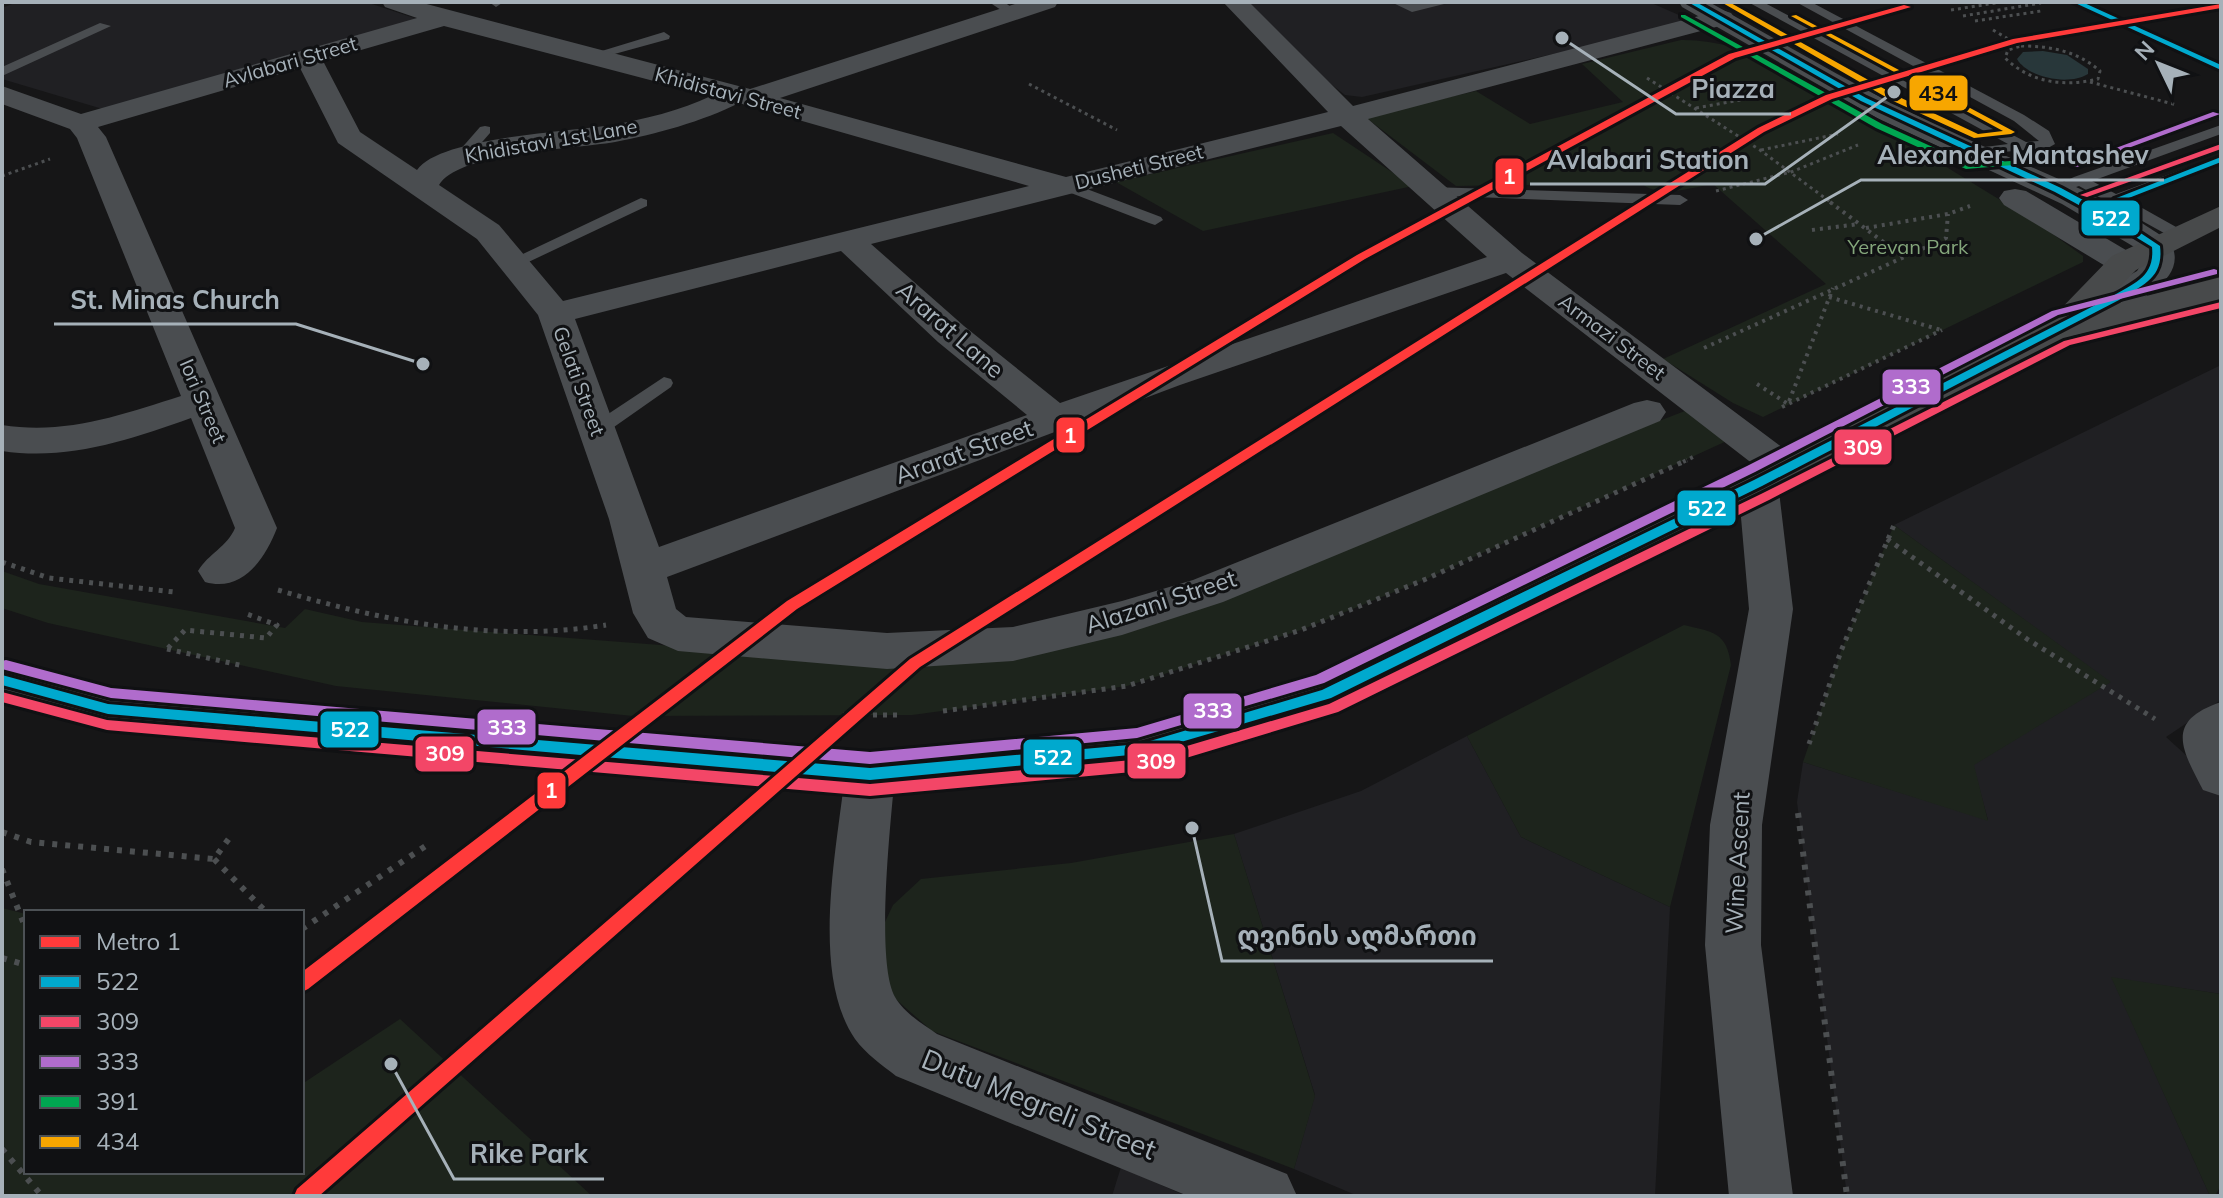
<svg xmlns="http://www.w3.org/2000/svg" width="2223" height="1198" font-family="Mulish,'Noto Sans Georgian',sans-serif">
<rect width="100%" height="100%" fill="#161617"/>
<path fill="#202023" d="M17,2H366L423,21L106,110L2,79V8Z
M1244,2H1649L1695,22L1362,97L1345,95L1295,56Z
M2221,365V700L2166,737L2221,787V994L2112,978L2210,1196H1847L1797,802L1803,762L1988,820L1973,765L2110,682L1894,525Z
M1467,736L1521,837L1670,907L1655,1196H1358L1294,1169L1315,1095L1234,834L1361,791Z
M1121,1167L1186,1196H1112Z"/>
<path fill="#1d241c" d="M1681,40C1756,39 1818,89 1880,126C1932,158 1984,190 2036,222L2083,256V262L1763,417L1733,403L1663,359L1826,284L1713,184C1688,188 1660,199 1641,183L1456,186L1365,117L1476,91L1530,124L1623,102L1582,64Z
M1333,133L1413,186L1203,231L1116,182Z
M1690,409L1731,439L1426,579L1301,630L1127,686L912,715L633,716L336,686L48,623L2,608V571L39,584L285,628L305,609L362,622L881,662L1095,640Z
M1894,525L2111,682L1974,765L1988,821L1803,762L1841,651Z
M1684,625C1713,632 1727,632 1731,665L1670,907L1521,837L1467,736Z
M1234,834L1315,1096L1294,1169L932,1031L891,995L877,939L893,905L921,879L1071,863Z
M2,908L26,914V1172H302V1084L400,1019L592,1196H2Z
M2111,977L2221,994V1185L2215,1196H2210Z"/>
<path fill="#28373a" d="M2043,51L2067,55L2088,69V74C2069,86 2028,78 2017,59L2023,52Z"/>
<g fill="none" stroke-linecap="round" stroke-linejoin="round">
<path stroke="#4c4f51" stroke-width="3" stroke-dasharray="3 4" stroke-linecap="butt" d="M1951,10L2002,2
M1963,16L2041,3
M1975,21L2041,11
M1993,30L2020,46
M2021,46C2051,46 2077,51 2100,71L2098,79C2064,87 2031,83 2005,58L2008,50Z
M1647,78L1760,150L1833,204
M2090,82L2177,105
M1029,84L1117,130
M1696,108L1769,95
M1761,150L1838,134
M2,176L50,159
M1716,191L1791,172L1858,145"/>
<path stroke="#4c4f51" stroke-width="4" stroke-dasharray="3 5" stroke-linecap="butt" d="M1830,202L1902,256
M1866,228L1948,214L1970,206
M1812,230L1859,224
M1829,297L1941,330
M1704,348L1946,238L1948,214
M1757,384L1788,404L1833,288
M1782,407L1942,330
M1683,462L1693,457"/>
<path stroke="#4c4f51" stroke-width="5" stroke-dasharray="4 6" stroke-linecap="butt" d="M1887,539L2027,639L2155,719
M2,562L49,578L174,592
M278,590C386,622 494,643 606,625
M168,648L185,630L266,638L277,625L244,613
M167,649L244,666
M943,711L1127,686L1301,630L1426,579L1687,460
M843,715H901
M1809,744L1841,651L1894,525"/>
<path stroke="#4c4f51" stroke-width="6" stroke-dasharray="5 8" stroke-linecap="butt" d="M1798,813L1847,1196
M2,832L31,842L214,859L230,837
M214,859L266,912
M2,869L26,929
M302,929L430,843
M2,958L26,965
M2,1149L42,1196"/>
<path fill="#4a4d50" fill-rule="evenodd" d="M489,2H502V3L496,7Z
M989,2H1004L1020,13L1010,16Z
M1391,2H1452L1412,12Z
M1748,2H1763L2026,142L2039,141L2014,121L1796,2H1811L2024,115L2049,131L2055,144L2048,148L1969,155V149L2008,144Z
M2070,2H2086L2221,63V72Z
M100,23L111,26L2,76V67Z
M664,32L670,36L669,39L589,61L582,57Z
M2221,125V134L2092,181L2116,194L2221,155V164L2128,200L2185,232V238H2173L2079,186L2056,194L2048,189L2074,177Z
M485,126L490,127V133L469,157H459V151L480,127Z
M1063,180L1161,217L1163,220L1155,225L1149,223L1058,188L1055,185Z
M1430,187L1680,195L1688,200L1680,205L1425,195V189Z
M641,198L647,200V206L520,266L514,267L506,262Z
M664,377L671,379L673,383L671,387L604,434H590L587,430L590,426Z"/>
<path fill="#4a4d50" fill-rule="evenodd" d="M382,2H419L750,89L1021,2H1058L1055,7L780,98L1066,177L1328,112L1223,2H1249L1353,106L1722,10L1731,13L1735,18L1731,23L1368,119L1522,253L1799,460L1805,469L1799,478L1785,482L1771,478L1506,273L1180,385L667,577L676,609L686,617L887,633L1013,627L1122,601L1193,580L1634,403L1647,400L1660,403L1666,412L1660,421L1223,602L1122,635L1013,661L887,669L678,651L648,638L633,613L609,519L538,315L477,239L338,143L300,68L98,127L106,137L277,528C265,559 242,593 205,582L198,571C209,553 227,547 235,528L191,418C129,440 68,461 2,451V425C66,435 121,415 181,396L77,138L70,129L2,104V86L81,114L417,18L385,7ZM444,26L711,96C682,110 642,120 611,125C569,132 440,137 417,170L360,132L323,61ZM739,103L1029,186L563,301L499,225L439,185C459,152 575,149 615,142C653,135 704,121 739,103ZM1341,126L1487,257L1060,403L964,326L871,244ZM841,251L938,342L1027,415L659,547L575,319Z
M2221,702V796L2203,790C2181,748 2165,721 2221,702Z
M870,753L888,759L895,774C891,819 875,961 895,997C904,1013 923,1024 937,1034L1287,1174L1297,1196H1188L896,1076C882,1065 866,1054 855,1039C810,973 837,849 845,774L852,759Z"/>
<path fill="#4a4d50" fill-rule="evenodd" d="M1679,2H1709C1771,36 1833,73 1896,105C1954,135 2015,159 2074,186C2089,193 2167,234 2172,246C2186,277 2143,299 2121,311C2099,323 2074,342 2049,335L2043,328L2049,321L2137,271L2141,265V251L2062,204L1877,118L1682,7Z
M2015,189L2026,191L2136,256L2141,263L2136,270L2124,273L2112,270L2004,205L1999,198L2004,191Z
M1758,469L1772,473L1778,483L1793,609L1762,825L1761,945L1793,1196H1729L1705,945L1710,825L1749,609L1738,483L1744,473Z"/>
<path fill="#484a4b" fill-rule="evenodd" d="M2221,206V227L2136,270L2099,308L2221,277V300L2073,336L1772,493L1343,707L1140,769L870,795L108,728L2,698V662L108,690L870,753L1140,729L1313,679L1744,473L2049,321L2112,256Z"/>
<g stroke="#101113" stroke-width="6">
<path id="bus-1" d="M1688,2H1696L1866,98L2061,188L2127,224L2160,246C2164,278 2143,285 2119,300L1762,486L1331,698L1140,754L870,780L108,714L2,685V675L108,704L870,768L1140,744L1322,690L1754,480L2113,296C2134,283 2155,277 2152,247L2121,228L2055,192L1861,101Z
M2073,2H2082L2221,65V70Z
M2221,157V162L2121,201L2114,199Z"/>
</g>
<g stroke="#101113" stroke-width="6">
<path id="bus-2" d="M2221,144V149L2087,197L2080,195Z
M2221,302V308L2070,345L1769,500L1338,712L1143,771L870,796L107,730L2,702V692L107,720L870,784L1143,759L1329,704L1761,494L2064,341Z"/>
</g>
<g stroke="#101113" stroke-width="6">
<path id="bus-3" d="M2213,112L2220,114L2077,167L2070,165Z
M2214,269L2217,270V274L2058,315L1755,472L1324,683L1137,738L870,764L111,698L2,669V661L6,660L111,688L870,752L1137,728L1316,675L1747,466L2052,311Z"/>
</g>
<g stroke="#101113" stroke-width="6">
<path id="bus-4" d="M1681,15H1685L1882,124L1970,164L2050,158L2054,160L2050,162L1966,169L1876,128L1681,17Z"/>
</g>
<g stroke="#101113" stroke-width="6">
<path id="bus-5" d="M1721,2H1729L1897,96L1978,134L2003,131L1791,16L1796,15L2015,132L2011,134L1974,138L1891,100Z"/>
</g>
<use href="#bus-1" fill="#00a9ce" fill-rule="evenodd"/>
<use href="#bus-2" fill="#f34667" fill-rule="evenodd"/>
<use href="#bus-3" fill="#b06ccc" fill-rule="evenodd"/>
<use href="#bus-4" fill="#00a651" fill-rule="evenodd"/>
<use href="#bus-5" fill="#f7a600" fill-rule="evenodd"/>
<g stroke="#101113" stroke-width="6">
<path id="metro-1" d="M2221,4V8L2017,43L1832,99L1764,132L920,667L319,1196H294L297,1189L910,659L1758,128L1826,95L2013,39Z
M1904,5L1911,7L1735,58L1365,259L797,609L308,989L302,992V972L787,601L1357,255L1729,54Z"/>
</g>
<use href="#metro-1" fill="#ff3a3a" fill-rule="evenodd"/>
</g>
<g text-anchor="middle" stroke-width="6" stroke-linejoin="round" paint-order="stroke">
<g font-size="20" fill="#a6b1b9" stroke="#101113">
<text transform="translate(290 62) rotate(-16)" y="7">Avlabari Street</text>
<text transform="translate(728 93) rotate(15)" y="7">Khidistavi Street</text>
<text transform="translate(551 141) rotate(-10)" y="7">Khidistavi 1st Lane</text>
<text transform="translate(1139 167) rotate(-14)" y="7">Dusheti Street</text>
<text transform="translate(1612 337) rotate(37)" y="7">Armazi Street</text>
<text transform="translate(579 381) rotate(70)" y="7">Gelati Street</text>
<text transform="translate(203 401) rotate(67)" y="7">Iori Street</text>
</g>
<g font-size="20" fill="#84a67b" stroke="#101113">
<text x="1908" y="254">Yerevan Park</text>
</g>
<g font-size="24" fill="#a6b1b9" stroke="#101113">
<text transform="translate(950 330) rotate(41)" y="8">Ararat Lane</text>
<text transform="translate(964 452) rotate(-20)" y="8">Ararat Street</text>
<text transform="translate(1161 602) rotate(-18)" y="8">Alazani Street</text>
<text transform="translate(1738 863) rotate(-87)" y="8">Wine Ascent</text>
</g>
<g font-size="28" fill="#a6b1b9" stroke="#101113">
<text transform="translate(1039 1104) rotate(22)" y="10">Dutu Megreli Street</text>
</g>
</g>
<path fill="none" stroke="#a6b1b9" stroke-width="3" d="M1562 38L1676 114H1791M1756 239L1861 180H2164M1894 92L1765 184H1530M423 364L296 324H54M1192 828L1222 961H1493M391 1064L454 1179H604"/>
<g fill="#a6b1b9" stroke="#101113" stroke-width="3">
<circle cx="1562" cy="38" r="8"/>
<circle cx="1756" cy="239" r="8"/>
<circle cx="1894" cy="92" r="8"/>
<circle cx="423" cy="364" r="8"/>
<circle cx="1192" cy="828" r="8"/>
<circle cx="391" cy="1064" r="8"/>
</g>
<g font-size="26" text-anchor="middle" font-weight="bold" fill="#a6b1b9" stroke="#101113" stroke-width="6" stroke-linejoin="round" paint-order="stroke">
<text x="1733" y="98">Piazza</text>
<text x="2013" y="164">Alexander Mantashev</text>
<text x="1648" y="169">Avlabari Station</text>
<text x="175" y="309">St. Minas Church</text>
<text x="1357" y="945">ღვინის აღმართი</text>
<text x="529" y="1163">Rike Park</text>
</g>
<g stroke="#101113" stroke-width="3">
<rect x="1908" y="74" width="61" height="38" rx="8" fill="#f7a600"/>
<rect x="1494" y="157" width="31" height="39" rx="8" fill="#ff3a3a"/>
<rect x="2080" y="199" width="61" height="38" rx="8" fill="#00a9ce"/>
<rect x="1881" y="368" width="61" height="38" rx="8" fill="#b06ccc"/>
<rect x="1055" y="416" width="31" height="38" rx="8" fill="#ff3a3a"/>
<rect x="1833" y="428" width="60" height="38" rx="8" fill="#f34667"/>
<rect x="1676" y="489" width="61" height="38" rx="8" fill="#00a9ce"/>
<rect x="1182" y="692" width="61" height="38" rx="8" fill="#b06ccc"/>
<rect x="476" y="708" width="61" height="38" rx="8" fill="#b06ccc"/>
<rect x="319" y="710" width="61" height="39" rx="8" fill="#00a9ce"/>
<rect x="414" y="735" width="61" height="38" rx="8" fill="#f34667"/>
<rect x="1022" y="738" width="61" height="38" rx="8" fill="#00a9ce"/>
<rect x="1126" y="742" width="61" height="38" rx="8" fill="#f34667"/>
<rect x="536" y="771" width="31" height="39" rx="8" fill="#ff3a3a"/>
</g>
<g font-size="22" text-anchor="middle" font-weight="bold" fill="#fff">
<text x="1509" y="184">1</text>
<text x="2111" y="226">522</text>
<text x="1911" y="394">333</text>
<text x="1070" y="443">1</text>
<text x="1863" y="455">309</text>
<text x="1707" y="516">522</text>
<text x="1213" y="718">333</text>
<text x="507" y="735">333</text>
<text x="350" y="737">522</text>
<text x="445" y="761">309</text>
<text x="1053" y="765">522</text>
<text x="1156" y="769">309</text>
<text x="551" y="798">1</text>
</g>
<g font-size="22" text-anchor="middle" font-weight="bold" fill="#111">
<text x="1938" y="101">434</text>
</g>
<rect width="2223" height="1198" fill="none" stroke="#a6b1b9" stroke-width="8"/>
<rect x="24" y="910" width="280" height="264" fill="#101113" stroke="#4c5155" stroke-width="2"/>
<rect x="40" y="936" width="40" height="12" fill="#ff3a3a" stroke="#4c5155" stroke-width="2"/>
<text x="96" y="950" font-size="24" fill="#a6b1b9">Metro 1</text>
<rect x="40" y="976" width="40" height="12" fill="#00a9ce" stroke="#4c5155" stroke-width="2"/>
<text x="96" y="990" font-size="24" fill="#a6b1b9">522</text>
<rect x="40" y="1016" width="40" height="12" fill="#f34667" stroke="#4c5155" stroke-width="2"/>
<text x="96" y="1030" font-size="24" fill="#a6b1b9">309</text>
<rect x="40" y="1056" width="40" height="12" fill="#b06ccc" stroke="#4c5155" stroke-width="2"/>
<text x="96" y="1070" font-size="24" fill="#a6b1b9">333</text>
<rect x="40" y="1096" width="40" height="12" fill="#00a651" stroke="#4c5155" stroke-width="2"/>
<text x="96" y="1110" font-size="24" fill="#a6b1b9">391</text>
<rect x="40" y="1136" width="40" height="12" fill="#f7a600" stroke="#4c5155" stroke-width="2"/>
<text x="96" y="1150" font-size="24" fill="#a6b1b9">434</text>
<g transform="translate(2159 64) rotate(313)" stroke="#101113" stroke-width="6" paint-order="stroke">
<path d="M0-6L14 30L0 20L-14 30Z" fill="#a6b1b9"/>
<text y="-12" font-size="22" font-weight="bold" text-anchor="middle" fill="#a6b1b9">N</text>
</g>
</svg>
